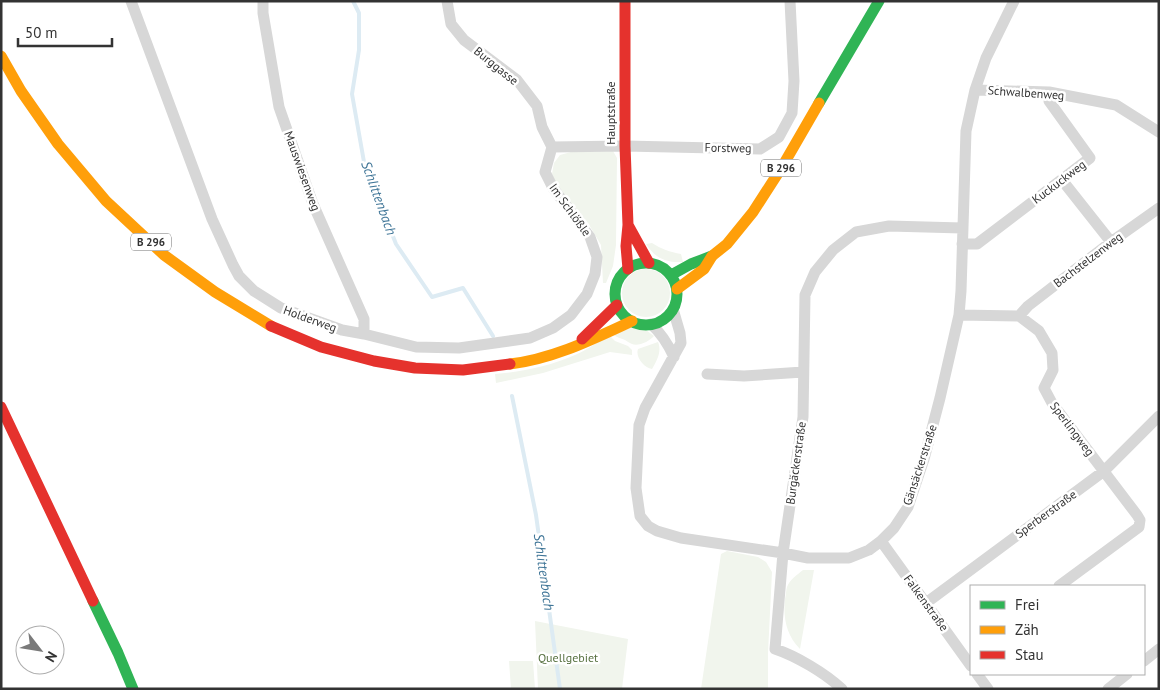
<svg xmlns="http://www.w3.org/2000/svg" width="1160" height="690" font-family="'PT Sans',sans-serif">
<rect width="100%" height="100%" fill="#fff"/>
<path fill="#f1f5ed" d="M613,151L617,158L616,245L613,266L606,283H603L601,245L588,223L558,188L552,174L554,163L560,155L571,152Z
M652,243C661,249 670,252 681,254L683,262C666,263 655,258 646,244Z
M622 293a24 24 0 1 1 48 0a24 24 0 1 1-48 0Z
M629,328L646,330L654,336C650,341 638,347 632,344C629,343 627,341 625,340C620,338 618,338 614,335Z
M609,335L615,341L628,346L632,350V355L610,352L543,373L496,383L495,374C522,372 550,366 575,355C587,350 598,342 609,335Z
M658,342C662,351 657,361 652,369C644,368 635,357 638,349Z
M727,551L758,557L766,562L772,572L768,653V689H701L721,554Z
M803,570H814L800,649C786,635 783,617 785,599C786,595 786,590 787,587C790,579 797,575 803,570Z
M535,621L628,639L622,689H538Z
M509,661H533L535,689H511Z"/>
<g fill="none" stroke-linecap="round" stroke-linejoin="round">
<path stroke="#ddebf3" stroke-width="4" d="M353,1L359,13V50L352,94L364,162L396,244L432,297L463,288L493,336
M512,396L536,515L560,689"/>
<path stroke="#d7d7d7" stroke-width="11" d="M131,1L212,219L233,265L239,276L254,291L281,308L342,330L364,334L416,347L459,348L502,342L530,338L553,328L571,315L587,294L595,274L597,257L590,237L553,188L545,172L552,147
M263,1V13L279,107L313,204L364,319V334
M447,1L451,24L464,40L517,80L537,106L542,127L552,147
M975,90L1049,92L1116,105L1159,132
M552,147L625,146L760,149L779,137L792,113L794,81L790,1
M1062,180L1111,242
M962,244H977L1090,158L1049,101V92
M673,309L680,333L681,343L645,408L639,425L636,488L640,516L648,526L657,531L681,538L783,553L808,558H849L869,550L881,541L894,528L908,507L924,459L940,398L959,315L961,291L966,131L975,90L986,58L1014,1
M959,315L1019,316L1039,331L1052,353L1053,370L1044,388L1052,403L1137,515L1140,520L1139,527L1059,586
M1019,316L1028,306L1111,242L1159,208
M651,324C662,334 668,344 674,357
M707,374L744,376L803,372
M881,541L971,666
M926,603L1104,471L1159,416
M1144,661L1159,649
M977,674L988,689
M842,689C825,673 796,656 775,649L783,553L803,417L805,295L815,272L833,250L856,232L889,226L962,228
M1108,689L1127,674"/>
<path stroke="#30b455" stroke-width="11" d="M819,103L879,1
M615 294a31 31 0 1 1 62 0a31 31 0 1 1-62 0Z
M671,275L691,264L712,256
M93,601L118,653L133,689"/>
<path stroke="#ff9f0a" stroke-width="11" d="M1,56L21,91L58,144L106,201L164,255L215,292L271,326
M677,289L704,269L712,256L727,244L753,212L782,167L819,103
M510,364C553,359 593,339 632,321"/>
<path stroke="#e5322d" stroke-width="11" d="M625,1V146L628,225L626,246L628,269
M628,225L649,263
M271,326L321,347L374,361L415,368L463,370L510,364
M582,339L617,305
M1,407L93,601"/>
</g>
<g text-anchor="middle" stroke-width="5" stroke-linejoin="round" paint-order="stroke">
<g fill="#fff" stroke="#707070" stroke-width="1">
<rect x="761" y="159.5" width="40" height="17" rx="4"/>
<rect x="131" y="233.5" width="40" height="17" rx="4"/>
</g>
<g font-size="11" font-weight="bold" fill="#333">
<text x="781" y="172">B 296</text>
<text x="151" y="246">B 296</text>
</g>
<g font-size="12" fill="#333" stroke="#fff">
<text transform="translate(496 66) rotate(39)" y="4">Burggasse</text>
<text transform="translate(1026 93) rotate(4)" y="4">Schwalbenweg</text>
<text transform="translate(611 113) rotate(-90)" y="4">Hauptstraße</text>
<text transform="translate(728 148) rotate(1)" y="4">Forstweg</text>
<text transform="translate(302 171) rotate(70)" y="4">Mauswiesenweg</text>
<text transform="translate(1059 182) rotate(-37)" y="4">Kuckuckweg</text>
<text transform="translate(570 210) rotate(54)" y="4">Im Schlößle</text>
<text transform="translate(1088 260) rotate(-37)" y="4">Bachstelzenweg</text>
<text transform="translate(310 319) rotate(20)" y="4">Holderweg</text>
<text transform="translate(1072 429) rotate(53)" y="4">Sperlingweg</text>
<text transform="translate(796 463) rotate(-82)" y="4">Burgäckerstraße</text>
<text transform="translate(920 465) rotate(-72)" y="4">Gänsäckerstraße</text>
<text transform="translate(1046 514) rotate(-36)" y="4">Sperberstraße</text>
<text transform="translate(926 603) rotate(54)" y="4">Falkenstraße</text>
</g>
<g font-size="12" fill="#56703f" stroke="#fff">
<text x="568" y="662">Quellgebiet</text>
</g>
<g font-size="14" font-style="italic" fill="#3f7597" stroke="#fff">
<text transform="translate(379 198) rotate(70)" y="5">Schlittenbach</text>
<text transform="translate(544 572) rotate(82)" y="5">Schlittenbach</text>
</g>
</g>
<rect width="1160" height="690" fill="none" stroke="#333333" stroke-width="5"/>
<rect x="970" y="585" width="175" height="90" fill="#ffffff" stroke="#adadad"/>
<rect x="980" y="601" width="25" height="8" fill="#30b455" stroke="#adadad"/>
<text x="1015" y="610" font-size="15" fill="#333333">Frei</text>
<rect x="980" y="626" width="25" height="8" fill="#ff9f0a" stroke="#adadad"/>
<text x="1015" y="635" font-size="15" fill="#333333">Zäh</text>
<rect x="980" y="651" width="25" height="8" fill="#e5322d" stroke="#adadad"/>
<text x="1015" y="660" font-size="15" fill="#333333">Stau</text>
<g transform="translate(40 650) rotate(121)"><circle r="24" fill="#ffffff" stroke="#adadad"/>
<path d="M0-4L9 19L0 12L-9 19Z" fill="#7a7a7a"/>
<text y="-8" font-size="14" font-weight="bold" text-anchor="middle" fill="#333333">N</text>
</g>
<path d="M18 38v8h94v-8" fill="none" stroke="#333333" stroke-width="2.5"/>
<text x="25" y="38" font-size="15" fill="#333333" stroke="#ffffff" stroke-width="4" paint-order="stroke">50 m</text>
</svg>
